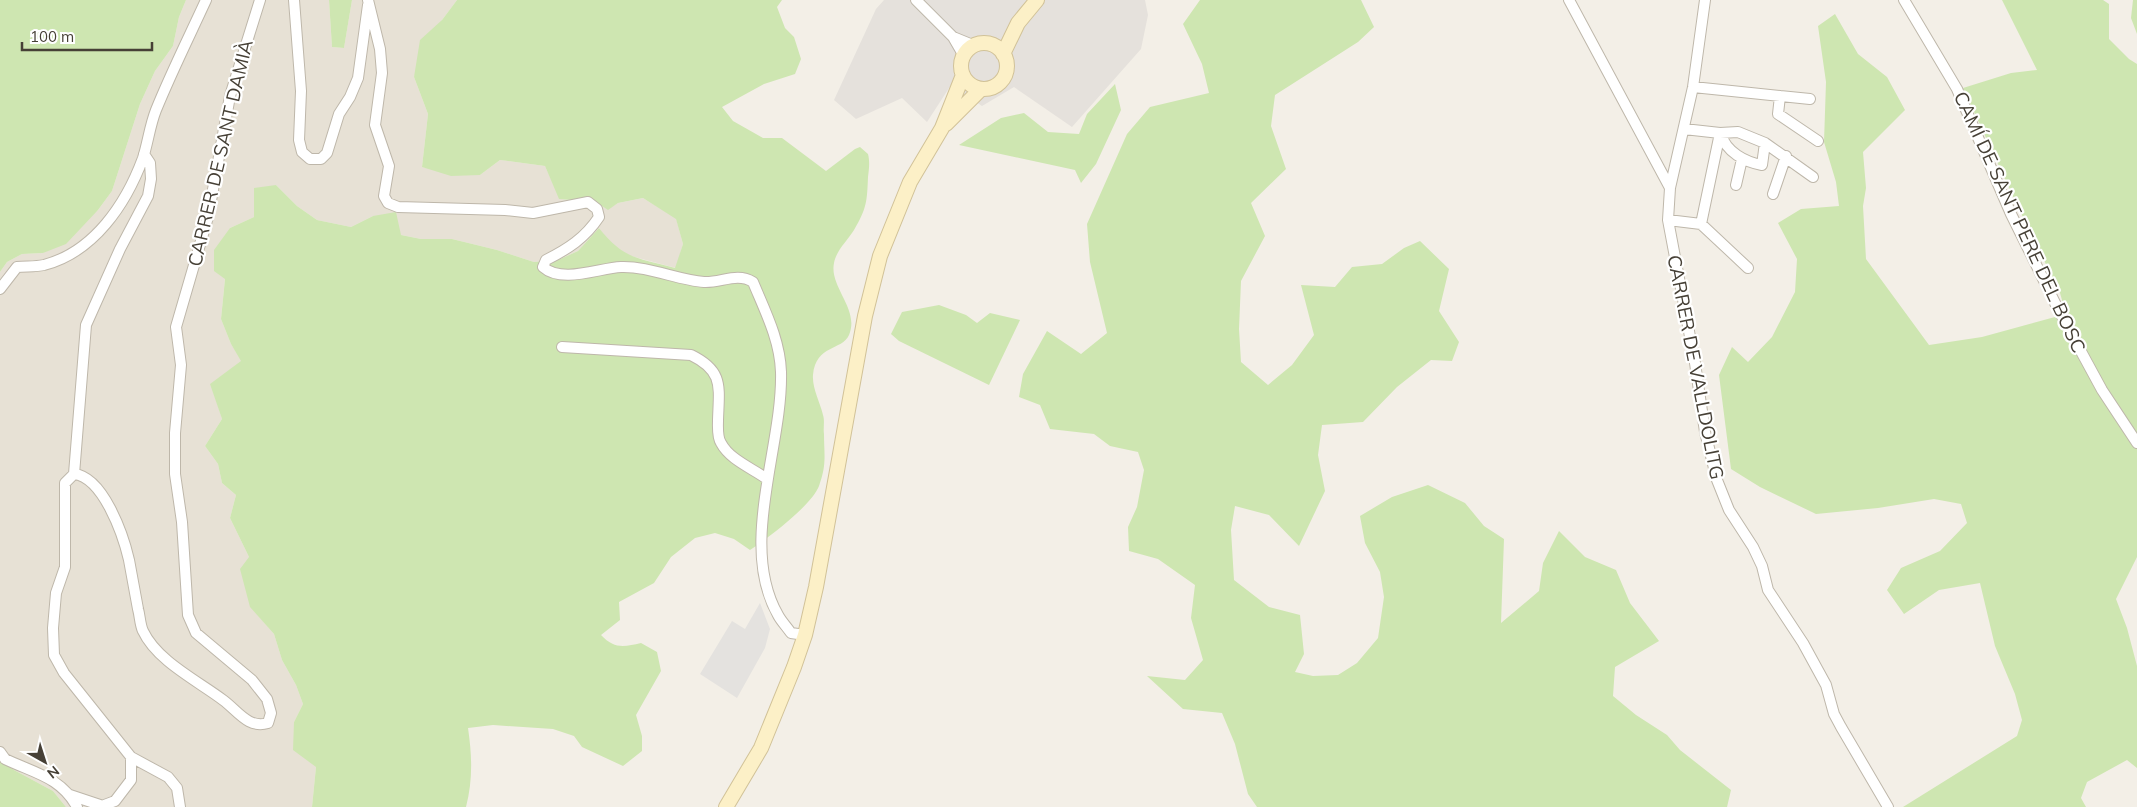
<svg xmlns="http://www.w3.org/2000/svg" width="2137" height="807" font-family="Mulish,sans-serif">
<rect width="100%" height="100%" fill="#f3efe7"/>
<path fill="#e7e1d5" d="M186,0H329L332,47L344,48L352,0H457L442,20L414,77L428,114L422,167L480,175L500,160L545,166L560,199L596,202L608,209L618,203L643,198L676,218L683,244L676,268L627,255L610,243L599,228L578,251L558,260L534,262L497,250L452,239H421L401,235L373,216L351,227L317,220L297,206L276,185L254,217L230,228L221,319L231,344L242,361L211,384L222,419L205,446L218,464L222,483L236,495L230,518L249,557L250,606L274,634L282,660L296,685L303,704L294,722L316,767L312,807H66L53,791L14,770L0,760V272L7,262L22,254L43,253L98,210L112,191L140,104L155,71L173,46L179,17Z"/>
<path fill="#e5e1dc" d="M884,0H1145L1148,15L1141,49L1072,127L1014,87L982,106L951,85L927,122L902,98L856,119L834,100L876,9Z"/>
<path fill="#cee6b1" d="M0,0H186L179,17L173,46L155,71L140,104L112,191L98,210L66,244L43,253L22,254L7,262L0,272Z
M329,0H352L344,48L332,47Z
M457,0H782L777,7L785,28L794,37L801,59L795,74L764,84L722,107L733,121L763,138H782L826,171L855,149L860,147L868,154C870,162 869,169 868,177C867,201 867,208 854,230C847,241 836,251 834,263C829,287 860,309 849,335C842,351 816,344 813,375C812,388 820,402 823,415C825,421 823,428 824,434C824,455 827,464 819,486C812,505 768,538 750,550L734,539L715,533L695,538L671,557L654,583L619,602L620,620L601,635C614,649 624,647 641,643L657,652L661,671L636,715L642,736V751L623,766L582,747L574,736L553,729L493,725L468,728C472,755 473,780 466,807H312L316,767L293,750L294,722L303,704L296,685L282,660L274,634L250,607L240,569L249,557L230,518L236,495L222,483L218,464L205,446L222,419L210,384L241,361L231,344L221,319L225,279L214,271V250L230,228L254,217V188L276,185L297,206L317,220L351,227L373,216L396,212L401,235L421,239H452L497,250L534,262L558,260L578,251L599,228C624,260 639,258 675,268L683,244L676,219L643,198L618,203L608,210L596,202L559,199L545,166L500,160L480,175L451,176L422,167L428,114L414,77L420,40L442,20Z
M1200,0H1361L1374,27L1358,42L1275,95L1271,126L1286,169L1251,203L1265,236L1241,281L1239,329L1241,362L1268,385L1292,365L1314,335L1301,285L1335,287L1352,267L1382,264L1404,248L1420,241L1449,269L1439,311L1459,342L1452,361L1431,360L1397,387L1363,422L1322,425L1318,455L1325,491L1299,546L1269,515L1235,506L1231,530L1234,580L1269,607L1300,615L1304,654L1295,672L1313,676L1338,675L1357,663L1378,638L1384,597L1380,572L1365,543L1360,516L1392,497L1428,485L1465,503L1484,526L1504,539L1501,623L1539,591L1543,563L1559,531L1585,557L1616,570L1630,603L1659,641L1615,667L1613,696L1636,715L1667,735L1680,750L1731,790L1727,807H1257L1248,794L1235,744L1222,713L1183,709L1147,676L1185,680L1203,660L1191,618L1195,585L1158,559L1129,551L1128,527L1137,507L1144,470L1138,452L1110,446L1094,434L1050,429L1040,405L1019,397L1023,374L1047,331L1081,354L1107,333L1090,262L1087,224L1127,134L1150,107L1209,93L1202,64L1183,24Z
M2002,0H2103L2109,4V39L2129,59L2137,64V557L2116,599L2127,628L2137,666V768L2127,760L2087,782L2081,798L2086,807H1903L2017,736L2022,720L2015,694L1995,646L1980,583L1939,590L1904,614L1887,590L1901,568L1940,551L1967,523L1961,504L1934,499L1878,508L1816,514L1760,487L1731,469L1719,375L1732,347L1748,362L1772,337L1795,292L1797,259L1778,223L1801,209L1839,206L1836,182L1824,142L1826,82L1818,26L1835,14L1858,54L1887,77L1905,110L1863,152L1866,188L1863,206L1866,259L1929,345L1982,337L2066,314L2060,293L2016,203L1963,88L2011,73L2037,70Z
M2133,0H2137V34L2131,18Z
M1115,84L1121,110L1096,164L1081,183L1075,170L959,145L1001,118L1024,113L1048,132L1079,134L1087,114Z
M939,305L966,315L977,323L990,313L1020,320L989,385L899,341L891,334L902,312Z
M0,760L14,770L53,791L66,807H0Z"/>
<path fill="#e4e2df" d="M760,603L770,629L765,648L737,698L700,674L732,621L745,629Z"/>
<g fill="none" stroke-linecap="round" stroke-linejoin="round">
<g stroke="#beb7aa" stroke-width="12">
<path id="street" d="M294,0L301,91L299,140L302,152L310,159H321L327,153L339,114L350,97L358,78L368,5
M368,0L380,49L382,73L375,125L389,166L384,196L388,203L398,207L505,210L533,213L588,202L597,209L599,217C585,238 568,249 546,260L543,267C562,284 599,268 621,267C648,266 678,280 704,282C721,283 737,272 753,282C765,311 780,340 781,372C783,447 738,545 778,615C781,621 787,627 791,633L805,635
M916,0L953,37L964,56
M1569,0L1670,188L1668,220L1695,363L1705,432L1717,480L1729,510L1753,547L1762,566L1768,590L1803,643L1826,685L1834,714L1841,727L1888,807
M1904,0L1957,89L2011,214L2058,309L2102,390L2137,443
M953,37L975,46
M1693,87L1810,99
M1780,96L1778,114L1818,141
M1684,129L1720,133L1738,132L1765,143L1813,177
M1721,134C1726,152 1745,162 1762,165L1765,143
M144,154L150,163L151,179L148,196L120,249L86,325L74,474L65,483V567L56,593L53,628L54,655L64,673L131,757L168,777L177,788L180,807
M1736,185L1742,159
M1670,188L1693,87L1705,0
M1773,194L1786,156
M1668,220L1701,224L1748,268
M1701,224L1720,133
M0,289L17,267C26,266 35,267 44,265C94,252 126,204 143,158C148,142 150,125 156,110C171,73 189,37 206,0
M562,347L691,355C724,371 719,387 718,420C718,427 717,437 721,443C730,460 752,468 767,479
M74,474C103,477 123,534 129,560C132,576 135,592 138,609C140,616 140,625 143,631C157,661 198,681 223,700C238,711 248,729 268,723L271,713L267,699L252,680L196,633L188,615L182,522L175,474V433L181,365L176,327L208,217L230,96L260,0
M0,752L5,759C34,773 61,777 77,807
M70,795L100,805
M99,807L115,801L131,780V757"/>
</g>
<g stroke="#d1c298" stroke-width="16">
<path id="secondary" d="M961 66a23 23 0 1 1 46 0a23 23 0 1 1-46 0Z
M1003,54L1018,23L1037,0
M946,124L981,89
M726,807L761,748L794,667L805,635L816,587L865,316L880,256L910,182L942,128L963,75"/>
</g>
<use href="#street" stroke="#fff" stroke-width="10"/>
<use href="#secondary" stroke="#fcf0c7" stroke-width="14"/>
</g>
<g text-anchor="middle" stroke-width="4.5" stroke-linejoin="round" paint-order="stroke">
<g font-size="19" fill="#464036" stroke="#fff">
<text transform="translate(220 153) rotate(-77)" y="7">CARRER DE SANT DAMIÀ</text>
<text transform="translate(2020 222) rotate(65)" y="7">CAMÍ DE SANT PERE DEL BOSC</text>
<text transform="translate(1696 367) rotate(79)" y="7">CARRER DE VALLDOLITG</text>
</g>
</g>
<g transform="translate(45 762) rotate(141)" stroke="#ffffff" stroke-width="4" paint-order="stroke">
<path d="M0-4L9 19L0 12L-9 19Z" fill="#464036"/>
<text y="-8" font-size="14" font-weight="bold" text-anchor="middle" fill="#464036">N</text>
</g>
<path d="M22 42v8h130v-8" fill="none" stroke="#464036" stroke-width="2.5"/>
<text x="30" y="42" font-size="15" fill="#464036" stroke="#ffffff" stroke-width="4" paint-order="stroke">100 m</text>
</svg>
